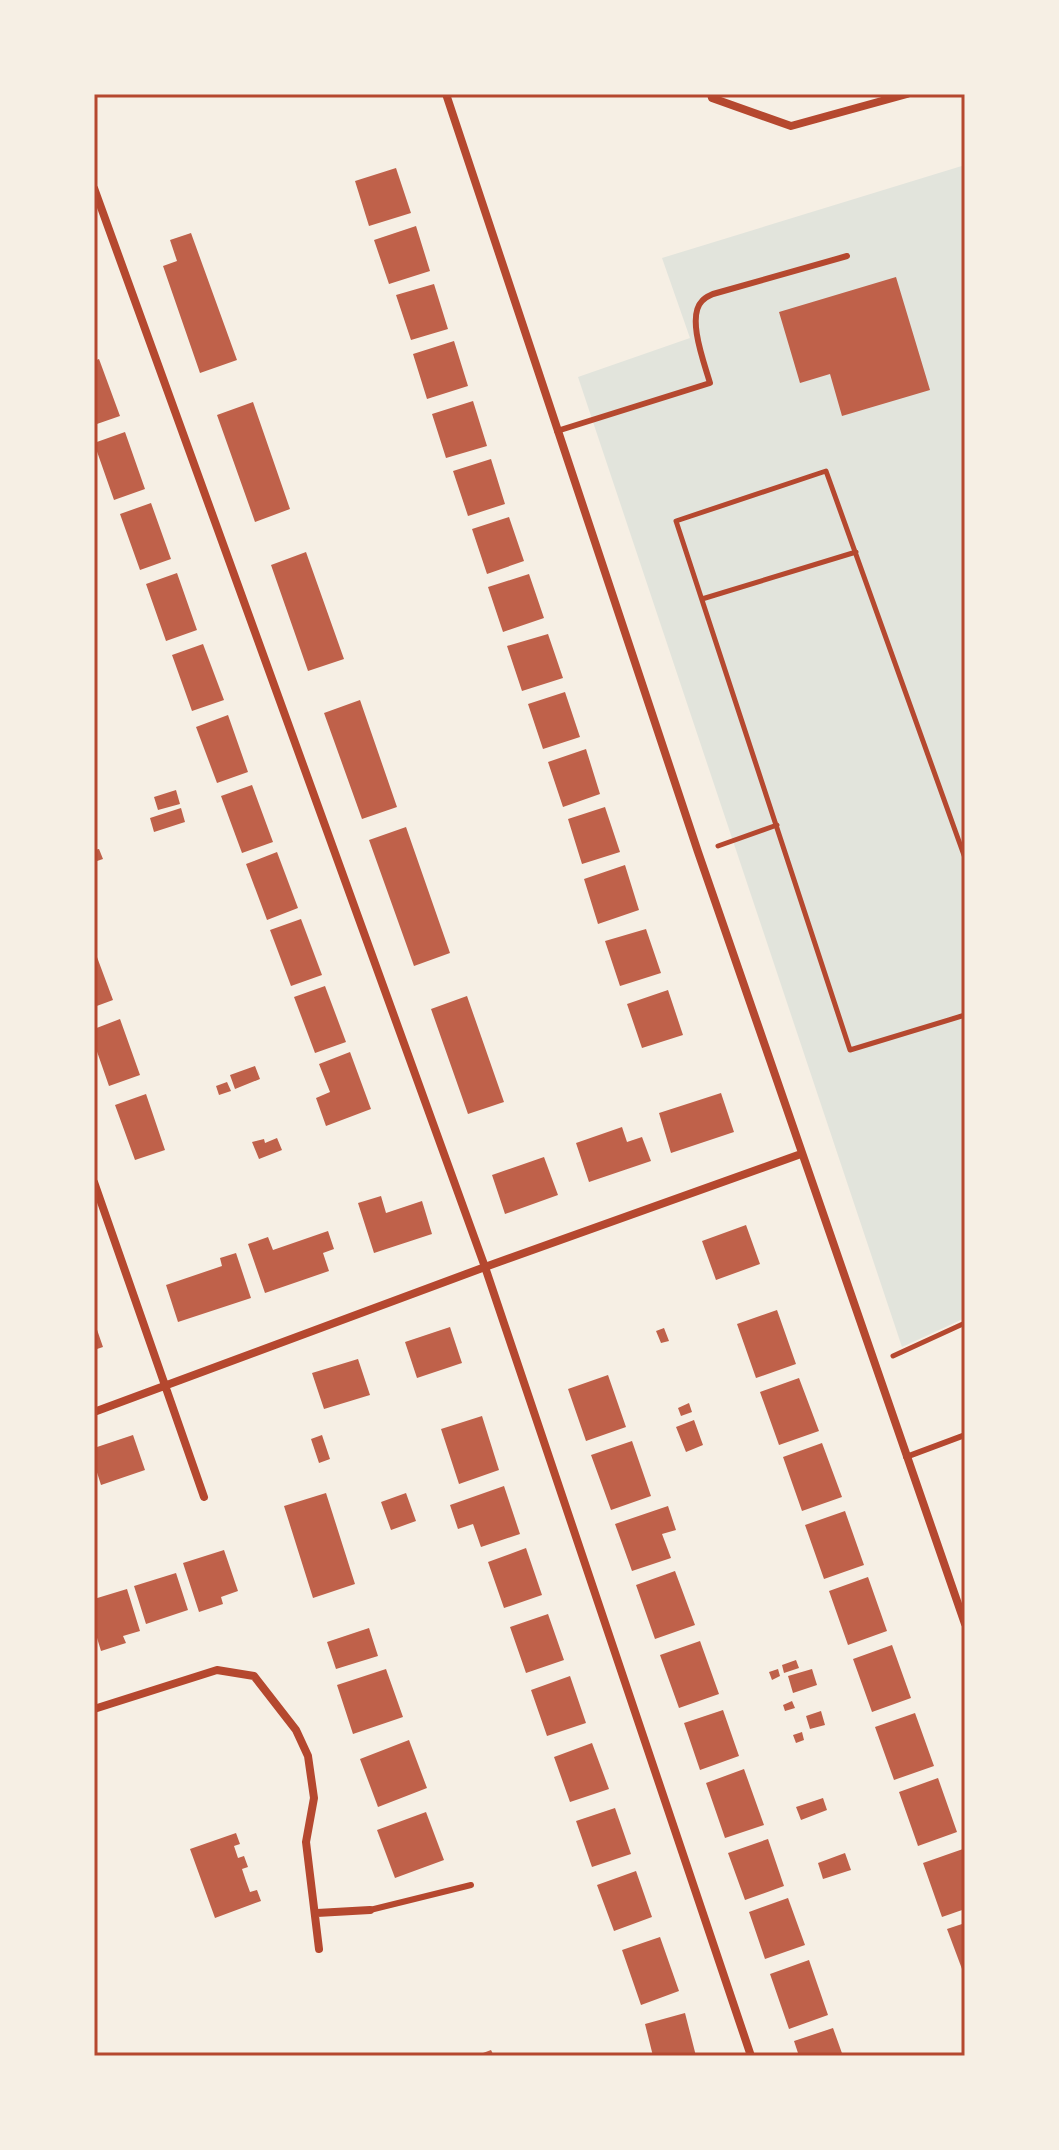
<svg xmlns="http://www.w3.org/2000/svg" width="1059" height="2150" font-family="Cabin,sans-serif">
<rect width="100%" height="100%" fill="#f6efe4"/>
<path fill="#e2e4dc" d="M965,165V1318L902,1347L578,377L690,338L662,258Z"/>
<path fill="#bf614a" d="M396,168L411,213L369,226L355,181Z
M416,226L430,271L389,284L374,240Z
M191,233L237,360L200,373L163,266L177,261L170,240Z
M896,277L930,390L842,416L830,374L800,383L779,312Z
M434,284L448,329L411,340L396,295Z
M454,341L468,386L427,399L413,354Z
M99,359L120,416L94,425V361Z
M473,401L487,446L446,458L432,414Z
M253,402L290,509L255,522L217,415Z
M125,432L145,489L114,500L94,443Z
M491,459L505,504L468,516L453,471Z
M151,503L171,559L140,570L120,514Z
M509,517L524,561L487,574L472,529Z
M306,552L344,659L308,671L271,565Z
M177,573L197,630L166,641L146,584Z
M529,574L544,618L503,632L488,587Z
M548,634L563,678L522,691L507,646Z
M203,644L224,700L192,711L172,655Z
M565,692L580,737L543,749L528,704Z
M360,700L397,807L362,819L324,713Z
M228,715L248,772L217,783L196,727Z
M586,749L600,794L563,807L548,762Z
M252,785L273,842L242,853L221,796Z
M176,790L180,804L158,810L154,797Z
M605,807L620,852L582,864L568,819Z
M181,808L185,822L154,832L150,818Z
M406,827L450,953L414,966L369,840Z
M99,849L103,859L94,862V850Z
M277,852L298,908L267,920L246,864Z
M625,865L639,910L598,924L584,879Z
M301,919L322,975L291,986L270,930Z
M646,929L661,973L620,986L605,941Z
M94,949L113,1000L94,1007Z
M325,986L346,1042L315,1053L294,997Z
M668,990L683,1035L642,1048L627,1004Z
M467,996L504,1102L468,1114L431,1009Z
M120,1019L140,1075L109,1086L94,1043V1029Z
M350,1052L371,1109L326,1126L316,1098L330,1092L319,1064Z
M255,1066L260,1079L235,1089L230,1075Z
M227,1082L231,1091L219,1095L216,1086Z
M721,1093L734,1132L671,1153L659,1113Z
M146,1094L165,1150L135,1160L115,1105Z
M622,1127L627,1142L642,1137L651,1161L589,1182L576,1143Z
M277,1138L282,1150L259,1159L252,1142L264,1139L265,1143Z
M544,1157L558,1195L505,1214L492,1175Z
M381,1196L386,1213L422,1201L432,1234L374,1253L358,1203Z
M746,1225L760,1264L716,1280L702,1241Z
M328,1231L334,1249L323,1253L329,1271L265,1293L248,1244L268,1237L273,1250Z
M236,1253L251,1298L178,1322L166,1285L222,1266L220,1258Z
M777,1310L796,1364L756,1378L737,1324Z
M94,1321L103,1347L94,1350Z
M450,1327L462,1363L417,1378L405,1342Z
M664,1328L669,1341L661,1343L656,1331Z
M358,1359L370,1395L324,1409L312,1373Z
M608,1375L626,1427L586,1441L568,1389Z
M799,1378L819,1431L779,1445L760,1392Z
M689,1403L692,1412L681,1416L678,1408Z
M482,1416L499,1470L459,1484L441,1429Z
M694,1420L703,1445L686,1452L676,1427Z
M133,1435L145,1470L101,1485L94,1463V1448Z
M322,1435L330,1459L319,1463L311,1439Z
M632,1441L651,1496L611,1510L591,1455Z
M822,1443L842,1497L802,1511L783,1457Z
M504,1486L520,1534L481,1547L473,1524L458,1529L450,1505Z
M326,1493L355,1584L313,1598L284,1506Z
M406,1493L416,1521L391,1530L381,1502Z
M668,1506L676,1530L662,1534L671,1558L632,1571L615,1524Z
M845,1511L864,1565L824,1579L805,1525Z
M526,1548L542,1595L504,1608L488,1562Z
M224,1550L238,1591L221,1597L223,1604L199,1612L183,1563Z
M675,1571L695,1625L655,1639L636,1585Z
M176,1573L188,1610L146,1624L134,1586Z
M868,1577L887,1631L848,1645L829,1591Z
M127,1589L140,1631L123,1636L126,1643L101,1651L94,1628V1599Z
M548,1614L564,1660L526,1673L510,1627Z
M369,1628L378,1656L336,1669L327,1642Z
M700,1641L719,1694L679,1708L660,1655Z
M892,1645L911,1698L872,1712L853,1659Z
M796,1660L799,1668L784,1673L782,1665Z
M386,1669L403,1717L353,1734L337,1685Z
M778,1669L780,1676L772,1680L769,1672Z
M812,1669L817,1685L793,1693L788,1676Z
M570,1676L586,1723L547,1736L531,1690Z
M792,1701L795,1708L785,1711L783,1705Z
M723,1710L739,1756L700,1770L684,1723Z
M821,1711L825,1725L810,1729L806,1716Z
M915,1713L934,1766L894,1780L875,1727Z
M802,1732L804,1740L796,1743L793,1735Z
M409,1740L427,1788L378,1807L360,1759Z
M592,1743L609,1789L570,1802L554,1757Z
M744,1769L764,1825L725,1838L706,1783Z
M938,1778L957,1832L918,1846L899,1792Z
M823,1798L827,1810L801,1820L796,1807Z
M615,1808L631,1854L592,1867L576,1821Z
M426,1812L444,1860L395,1878L377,1830Z
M236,1833L240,1844L234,1846L238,1858L244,1856L248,1867L242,1869L246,1881L250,1892L257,1890L261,1901L215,1918L190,1849Z
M768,1839L784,1886L745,1900L728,1853Z
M963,1849L965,1909L942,1917L923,1863Z
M845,1853L851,1870L823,1879L818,1863Z
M636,1871L652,1917L614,1931L597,1885Z
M788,1898L805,1945L765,1959L749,1912Z
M965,1923V1977L947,1929Z
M660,1937L679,1991L641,2005L622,1950Z
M809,1960L828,2015L789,2029L770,1974Z
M685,2013L696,2056H653L645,2024Z
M833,2028L843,2056H799L794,2041Z
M491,2050L494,2056H475Z"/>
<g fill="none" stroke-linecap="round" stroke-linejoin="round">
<path stroke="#b5482f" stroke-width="5" d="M702,599L856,552
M718,846L777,825
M965,858L826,471L676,521L850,1050L965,1015
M893,1356L965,1323"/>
<path stroke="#b5482f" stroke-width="6" d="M557,431L710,383C705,365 686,317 702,301C705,297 709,296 713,294L847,256
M906,1457L965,1435
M370,1910L471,1885"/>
<path stroke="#b5482f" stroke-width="8" d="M446,94L698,852L965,1624
M711,94L712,98L791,126L907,94
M94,188L485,1267L751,2056
M94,1182L204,1497
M94,1412L485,1267L801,1154
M94,1709L217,1670L254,1676L296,1730L308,1756L314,1798L306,1842L319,1949
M317,1913L370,1910"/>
</g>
<rect width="1059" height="2150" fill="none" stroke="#f6efe4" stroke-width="192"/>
<rect x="96" y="96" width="867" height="1958" fill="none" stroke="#b5482f" stroke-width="3"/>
</svg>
